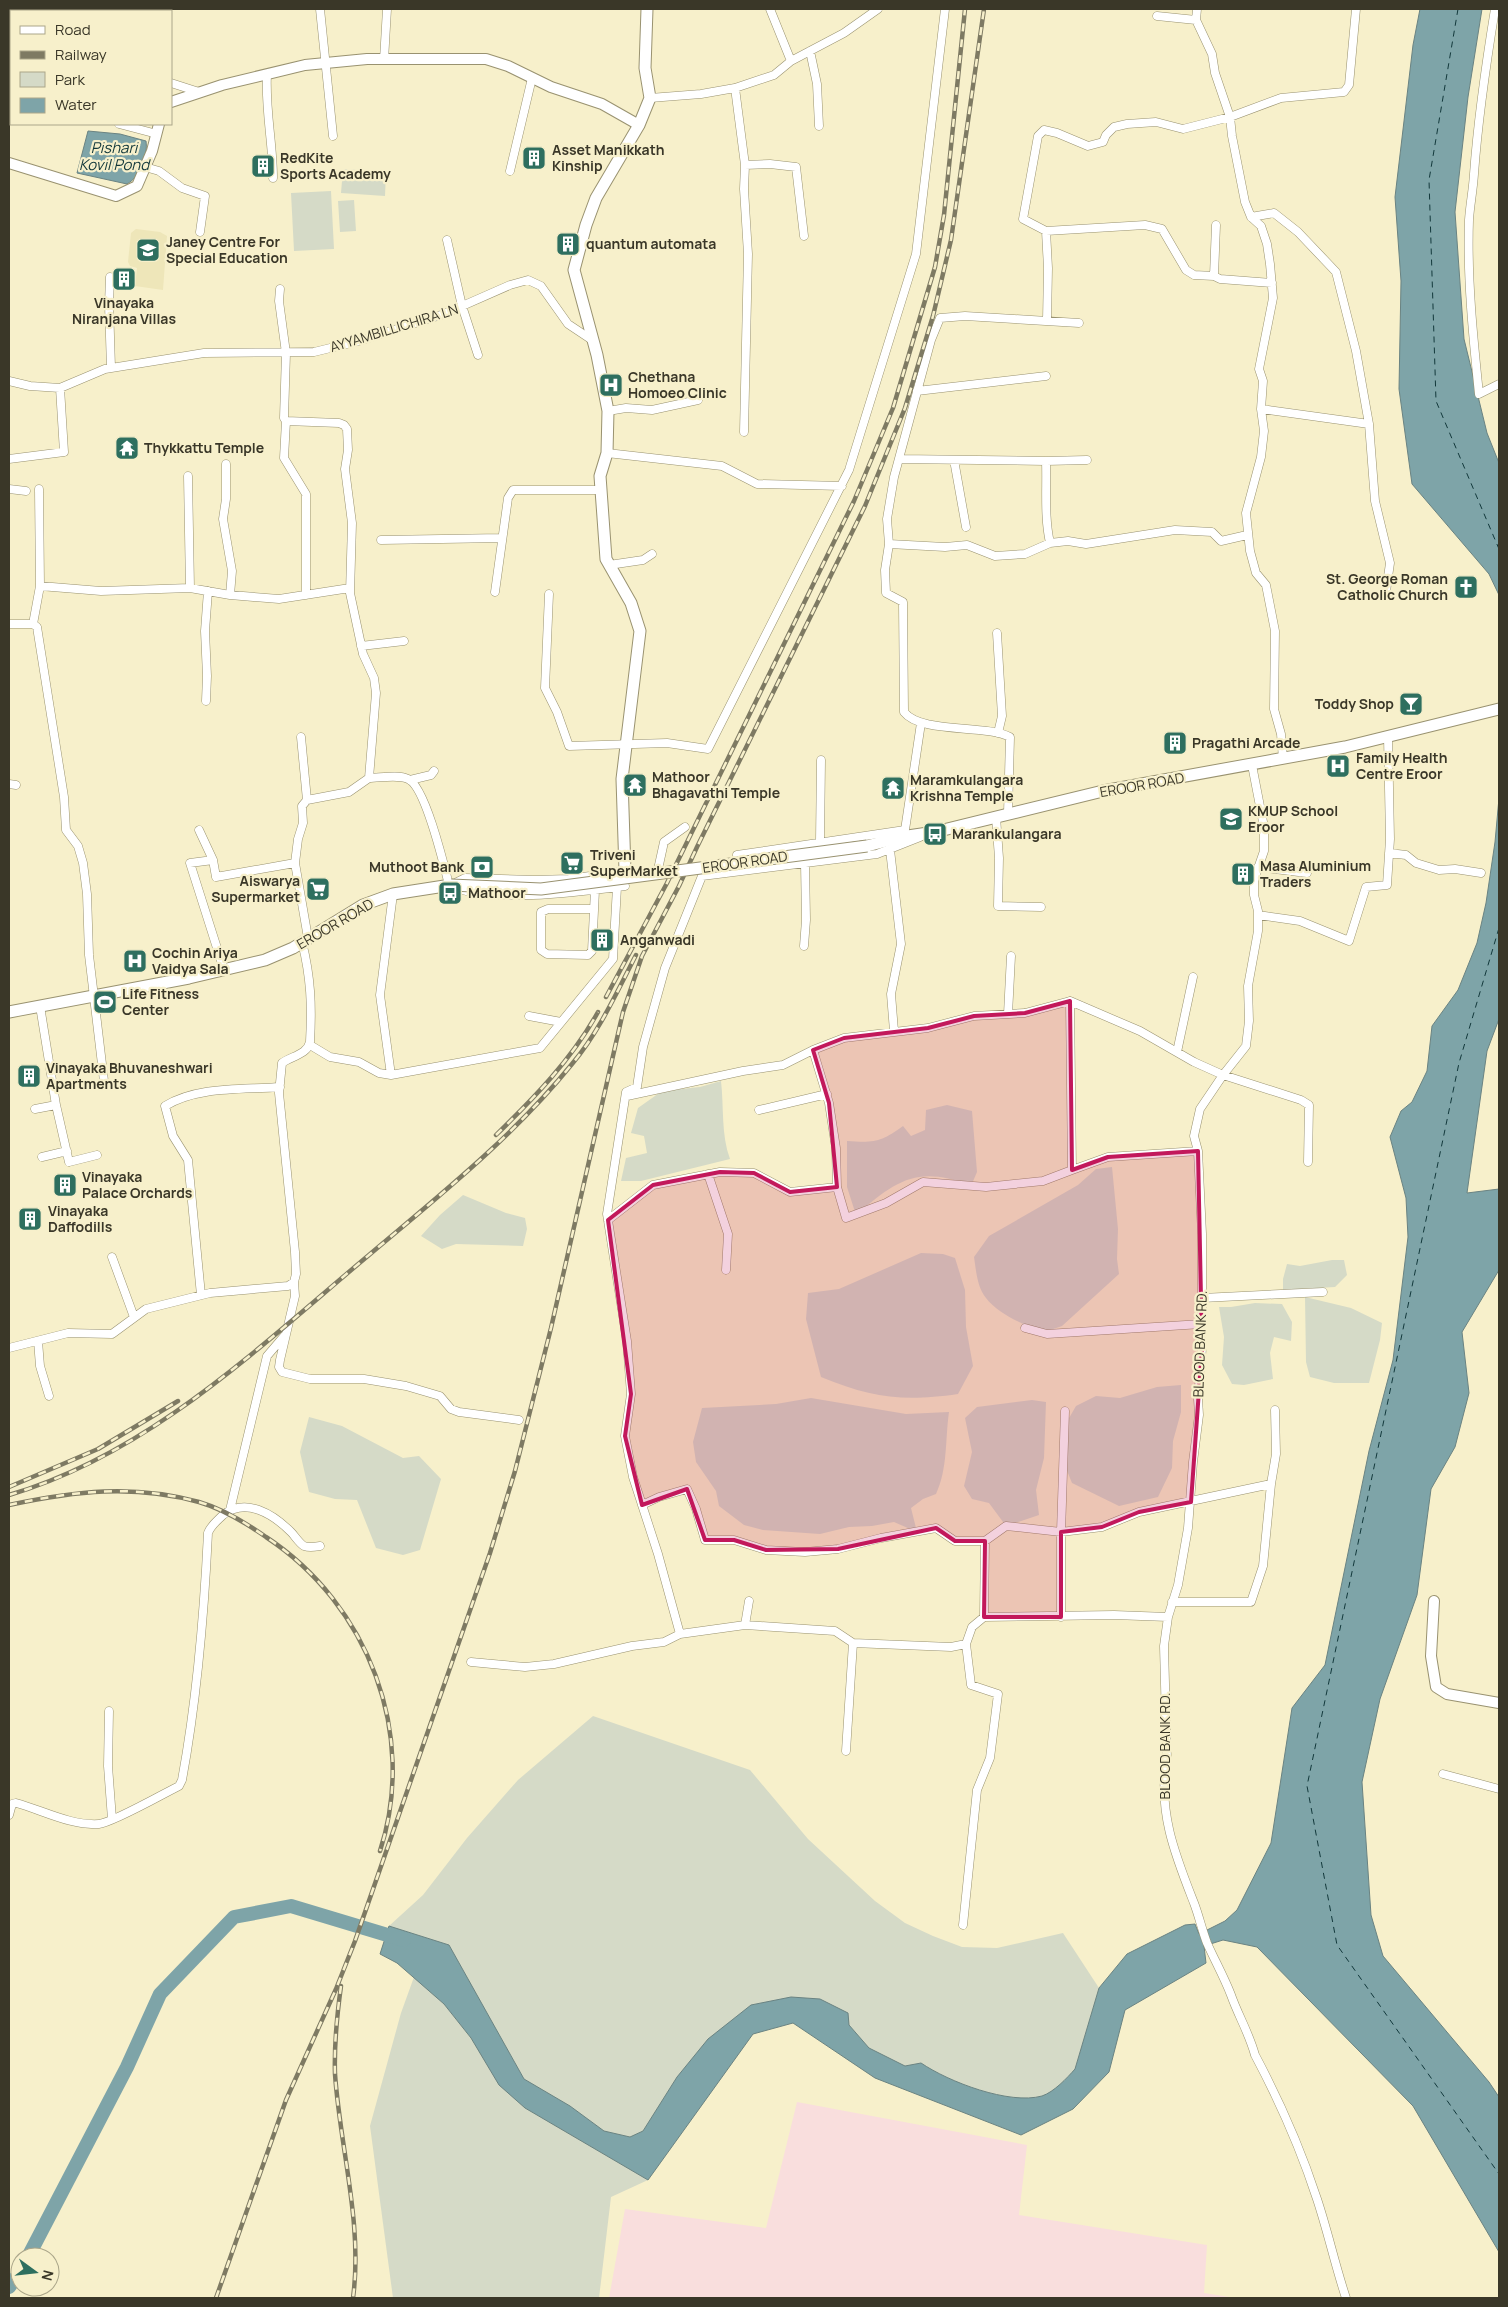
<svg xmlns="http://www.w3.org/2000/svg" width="1508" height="2307" font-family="Manrope,sans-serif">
<rect width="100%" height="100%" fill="#f7f0cb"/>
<path fill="#f9dedd" d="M797,2102L1027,2145L1019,2215L1207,2245L1204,2293L1236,2298H609L625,2209L766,2228Z"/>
<path fill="#eee6b9" d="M136,229L160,232L167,236L163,290L135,286L137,268L130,266L128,262L131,233Z"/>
<path fill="#d5dac7" d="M343,169L386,172L385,196L341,193Z
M331,191L334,249L294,251L291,193Z
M354,200L356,231L340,232L338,201Z
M721,1081C724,1107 721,1135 730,1159L641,1181H621L626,1158L647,1153L644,1136L631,1133L638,1108L662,1091L700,1087Z
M947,1105L972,1111L977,1172L971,1186C918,1165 897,1180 856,1215L847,1187V1141C875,1143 881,1142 903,1126L911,1136L925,1130L926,1110Z
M1112,1167L1118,1229L1117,1259L1119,1274L1062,1326L1042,1333C1024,1324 999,1315 986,1298C977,1287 976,1270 974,1257L989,1236L1078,1185L1096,1169Z
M463,1195L506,1213L525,1218L527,1229L523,1246L456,1244L442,1249L421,1236L440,1215Z
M921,1253L943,1254L955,1258L965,1290L966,1327L973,1366L958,1394C903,1402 872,1398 821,1377L806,1319L808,1293L839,1289Z
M1332,1260H1344L1347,1275L1335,1287L1283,1290V1279L1287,1264L1300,1266Z
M1305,1297L1351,1308L1382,1323L1380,1340L1369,1383H1334L1310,1377L1306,1362Z
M1255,1303L1282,1304L1292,1322L1291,1341L1274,1337L1270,1353L1273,1379L1244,1385L1232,1384L1222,1365L1224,1337L1219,1307H1231Z
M1181,1385V1412L1173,1441L1172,1468L1158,1497L1119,1506L1072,1483L1061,1456V1432L1076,1406L1096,1396L1120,1398L1157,1387Z
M811,1398L906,1414L949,1412C945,1440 948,1468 936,1494L923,1499L911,1508L917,1532L894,1522L872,1526L849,1527L820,1534L763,1530L744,1525L719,1506L716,1491L696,1462L693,1442L702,1408L776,1404Z
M1032,1400L1046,1402L1044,1458L1036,1490L1039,1515L1006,1526L989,1503L972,1499L964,1486L972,1452L965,1418L977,1407Z
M309,1417L342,1426L403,1458L419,1456L441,1479L420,1550L403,1555L376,1548L357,1500L335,1499L309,1492L300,1452Z
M593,1716L750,1770L808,1839L875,1901L905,1923L933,1936L962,1947L997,1948L1063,1933L1099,1988L1075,2069C1067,2078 1054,2092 1042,2096C1009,2105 949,2082 921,2063L905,2066L869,2048L849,2025L791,1997L677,2077L643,2131L630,2137L604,2131L570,2106L524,2079L449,1945L389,1926L423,1895L467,1838L518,1780Z
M414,1977L444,2004L525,2108L648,2180L611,2197L599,2298H393L370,2126L401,2013Z"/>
<path fill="#7ea4a8" stroke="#6a8382" d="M1420,9H1482L1468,97L1455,212L1464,339L1487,433L1499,463V595L1489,574L1412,484L1399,389L1401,281L1395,197L1413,45Z
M88,131L120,134L146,141C148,156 141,176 127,184L77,173Z
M1499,798V1019L1487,1051L1467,1193L1499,1189V1270L1462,1332L1469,1393L1455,1447L1431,1489L1417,1595L1380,1699L1362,1782L1371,1915L1383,1956L1489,2082L1499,2097V2252L1413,2106L1257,1947L1223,1940L1204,1946L1206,1963L1125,2010L1109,2072L1073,2109L1021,2135L875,2078L793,2023L753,2034L648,2180L525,2108L499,2085L471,2038L444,2004L397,1963L380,1954L389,1926L449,1945L524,2079L570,2106L604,2131L630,2137L643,2131L677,2077L708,2039L751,2005L791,1997L820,1999L848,2013L849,2025L869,2048L905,2066L921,2063C949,2082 1009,2105 1042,2096C1054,2092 1067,2078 1075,2069L1099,1988L1127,1954L1185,1925L1195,1924L1199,1934L1225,1921L1237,1910L1271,1843L1292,1708L1325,1665L1369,1451L1393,1360L1408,1237L1406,1198L1390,1137L1401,1111L1412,1102L1427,1071L1432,1026L1458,990L1477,943L1486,903L1495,842Z"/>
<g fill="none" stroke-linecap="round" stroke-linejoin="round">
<path stroke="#7ea4a8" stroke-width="14" d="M28,2257L127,2067L160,1994L234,1917L291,1906L404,1940
M9,2287L20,2272"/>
<path stroke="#12383b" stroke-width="1" stroke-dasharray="6 5" stroke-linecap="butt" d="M1458,9L1429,180L1436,401L1499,549
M1499,928L1459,1063L1307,1786L1337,1945L1499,2174"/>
<g stroke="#999270" stroke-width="9">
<path id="minor" d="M161,9V11
M320,9L333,136
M770,9L791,61
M1197,9L1196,20L1212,54L1215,73L1230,117L1232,136L1245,202L1251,217L1261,226L1267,244L1270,264L1273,298L1259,369L1263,381L1261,409L1264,431L1261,457L1246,513L1250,551L1256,573L1266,585L1275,631L1274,709L1281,734L1283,759
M1495,9C1486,64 1478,119 1474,174C1473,190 1470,205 1469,220C1467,278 1473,336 1479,394L1499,384
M1157,16L1196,20
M810,51L817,84L819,126
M384,60L387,9
M267,74C265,109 273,144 273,178
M171,83L199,92
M735,88L745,165L744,189L748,254L744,432
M650,98L701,94L735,88L774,75L791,61L844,33L878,9
M119,124L157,134
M745,165L770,164L796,167L804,236
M145,167L159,171L182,188L205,196L200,232
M510,171L532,78
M1251,217L1274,213L1298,232L1336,272L1356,351L1369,424L1375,501L1390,563L1386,591
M1216,225L1214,276L1220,279L1272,283
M1046,231L1048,268L1047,321
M447,240L462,306L478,355
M1214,276L1194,275L1186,270L1162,229L1145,225L1046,231L1023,219L1038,136L1044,130L1057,133L1088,146L1103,142L1106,135L1114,127L1127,124L1156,122L1183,129L1230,117L1281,98L1344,92L1349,85L1356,9
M110,277L109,305L111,368
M280,289L279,301L286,353L284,418L286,421L339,423L344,425L347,429L348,450L345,469L352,523L350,593L363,654L374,678L376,693L369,778C380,778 398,774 408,779C425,786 444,865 449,885
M9,381L30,386L60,388L105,369L204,353L314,352L359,341L444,314L510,285L528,280L541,286L568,324L592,340
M917,391L1046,376
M1261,409L1369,424
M608,411L626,408L652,410L698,400
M286,421L284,458L306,494V595
M607,453L722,466L757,484L842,486
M9,459L64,452L60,388
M899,459L1046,461C1047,488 1044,516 1050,543
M954,460L966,527
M1046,461L1087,460
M226,464V499L223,519L232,571L230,595
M188,476L190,588
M9,489L26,491
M39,489L40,586
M381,540L502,538
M889,544L945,547L967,545L995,556L1025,554L1050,543L1068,541L1086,544L1175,530L1212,532L1221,541L1247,535
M609,565L643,560L652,554
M495,592L508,498L513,490H600
M549,594L545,688L557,712L569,746L667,743L708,749L849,470L916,254L945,9
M9,624H33L37,627L64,797L66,830L78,846L83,863L87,894L89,955L104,1081
M33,624L40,586L101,591L190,588L230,595L279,599L350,588
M997,633L1002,716L998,733
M361,646L404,641
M206,701L207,676L205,631L208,591
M301,737L307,800
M1252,765L1264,827V851L1254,880V895L1258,911V931L1248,986L1249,1021L1246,1046L1223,1075L1200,1109L1194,1136L1198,1151L1202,1234V1310L1200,1333L1202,1348L1198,1399L1199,1415L1193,1462L1188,1528L1178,1585L1168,1617L1164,1646L1167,1760C1157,1811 1176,1857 1194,1903C1199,1916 1202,1930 1207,1943C1215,1961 1224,1977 1231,1995C1238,2015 1249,2033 1255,2055C1279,2100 1301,2150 1317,2199C1328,2232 1335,2265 1346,2298
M410,780L431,775L434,771
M9,784L16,785
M1008,814L1010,737C985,724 921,734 904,712L903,602L886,593L885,570L889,544L887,519L894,477L931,340L940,318L965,316L1079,323
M996,817L999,858L998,906L1041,907
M199,830L213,860
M920,837L877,854L702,876L665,968L643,1047L637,1087L626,1092L607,1214L627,1341L631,1394L625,1436L633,1477L658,1554L680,1634L745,1625L835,1631L853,1643L951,1647L966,1644L971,1685L998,1694L990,1758L977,1790L963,1925
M820,842L821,760
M890,850L901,944L891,994L894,1031
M1389,853L1406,855L1416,863L1439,870L1455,869L1481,873
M738,867L737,855L905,830L921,723
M1258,867L1307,873
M625,871L569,879L535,880L465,878L451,885C483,905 586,891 625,886
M657,874L664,842L685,827
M393,894L380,995L391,1075L540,1048L613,959L617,887
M594,909H548L541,912V950L547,954L588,955L592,951L595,890
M1258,915L1300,921L1349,941L1366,887L1387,885L1390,839L1388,736
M308,938L295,863L298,839L303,823L302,806L307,800L349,792L369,778
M804,946L806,920L805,863
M224,970L190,863L213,860L216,877L295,863
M40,1006L56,1105L69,1162L97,1155
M1008,1014L1011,956
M529,1016L561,1022
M310,1045L330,1057L359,1062L379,1073L391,1075
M1177,1052L1193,977
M627,1096L743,1071L783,1065L813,1050
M35,1109L56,1105
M759,1110L827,1094
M42,1157L67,1151
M1072,1170L1108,1157L1198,1151
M708,1174L728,1234L726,1270
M837,1187L836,1148L829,1103L813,1050L844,1038L928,1028L974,1016L1025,1013L1070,1001
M608,1220L653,1185L720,1172L754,1173L790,1192L837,1187L846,1218L886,1203L923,1182L986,1187L1043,1181L1072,1170L1070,1001L1140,1031L1194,1062L1223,1075L1301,1100L1309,1105L1308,1162
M112,1257L134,1317
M294,1282L295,1296L280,1360L279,1367L282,1372L310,1379H364L406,1386L440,1396L451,1409L459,1412L519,1420
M201,1295L188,1160L173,1136L165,1106C198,1086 242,1090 280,1087
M1202,1298L1323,1292
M1025,1328L1047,1334L1201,1324
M38,1341L40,1366L49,1396
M9,1348L68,1333L112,1334L146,1309L210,1293L288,1286L294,1282L296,1274L295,1252L279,1093L282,1063C291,1056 307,1055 310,1042C312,1006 311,978 302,942
M642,1505L659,1497L687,1489L696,1509L705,1540H734L766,1550L805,1552L838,1549L881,1538L936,1528L955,1541H985L1006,1526L1061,1532L1102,1527L1139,1512L1271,1484
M230,1510L267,1356L285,1335
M1172,1602H1251L1263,1566L1271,1484L1276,1454L1275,1410
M984,1617L985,1541
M1061,1617V1532L1065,1411
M745,1625L749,1601
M966,1644L972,1627L984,1617L1114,1615L1168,1617
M471,1662L525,1667L554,1664L632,1646L664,1642L680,1634
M109,1711L108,1766L112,1819
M846,1751L853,1643
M1443,1774L1499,1789
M9,1815L12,1804L16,1803C42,1810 71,1826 99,1824C112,1823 163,1794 179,1786L182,1780C197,1699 204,1616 208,1533C211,1525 217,1521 223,1515C246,1497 273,1514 291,1532C295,1536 299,1543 304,1546C310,1548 314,1547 320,1546"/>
</g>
<g stroke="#999270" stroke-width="12">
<path id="tertiary" d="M171,102L222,85L305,65L367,59H486L508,66L551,87L602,104L639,125
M9,163L116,196L137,186L152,151L159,124
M1434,1601L1431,1656L1436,1687L1447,1694L1499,1703"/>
</g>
<g stroke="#999270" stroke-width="13">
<path id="secondary" d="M867,846L901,837L935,832L1103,791L1345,747L1499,709
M625,871L622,779L640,631L631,603L606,559L600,476L607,453L608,411L597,355L574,270L586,225L596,198L639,125L650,98L645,68L647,9
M9,1012L189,978L265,960L293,948L363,905L393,894L451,885"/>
</g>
<use href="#minor" stroke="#fff" stroke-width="8"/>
<use href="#tertiary" stroke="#fff" stroke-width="10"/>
<use href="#secondary" stroke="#fff" stroke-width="11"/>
<g stroke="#7e7a63" stroke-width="4.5">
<path id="rail" d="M606,997L667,883L854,501L893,408L935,267L944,215L965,9
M496,1135C534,1098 572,1059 598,1012
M9,1487L98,1449L178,1401
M9,1495C149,1454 259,1347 369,1255C440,1195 513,1137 572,1064C599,1032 617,992 636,955
M9,1505C75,1491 133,1484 199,1502C223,1509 246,1523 266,1537C368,1604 418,1734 380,1851
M341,1986C337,2015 334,2044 335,2074C340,2148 363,2224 353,2298
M216,2298L286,2100L336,1989L355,1941L490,1553L515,1471L551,1328L623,1012L642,956L679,886L697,847L865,506L905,408L933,316L951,240L984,9"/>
</g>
<use href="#rail" stroke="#f7f0cb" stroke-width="2.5" stroke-dasharray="8" stroke-linecap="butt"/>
<g stroke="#999270" stroke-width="13" stroke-linecap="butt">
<path id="secondary-bridge" d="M451,885L541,889L867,846"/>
</g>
<use href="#secondary-bridge" stroke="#fff" stroke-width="11"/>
</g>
<path fill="#c2185b" fill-opacity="0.2" stroke="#c2185b" stroke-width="4" stroke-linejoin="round" d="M1070,1001L1072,1170L1108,1157L1198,1151L1202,1348L1191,1502L1139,1512L1102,1527L1061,1532V1617H984L985,1541H955L936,1528L838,1549L766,1550L734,1540H705L687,1489L642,1505L625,1436L631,1394L608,1220L653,1185L720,1172L754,1173L790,1192L837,1187L829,1103L813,1050L844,1038L928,1028L974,1016L1025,1013Z"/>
<defs>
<g id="building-square" transform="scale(1.25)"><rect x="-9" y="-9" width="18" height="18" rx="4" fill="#2e6f5f" stroke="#f7f0cb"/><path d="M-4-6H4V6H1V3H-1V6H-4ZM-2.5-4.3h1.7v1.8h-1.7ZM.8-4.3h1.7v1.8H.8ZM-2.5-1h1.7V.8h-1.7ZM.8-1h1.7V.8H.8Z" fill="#fff"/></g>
<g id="school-square" transform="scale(1.25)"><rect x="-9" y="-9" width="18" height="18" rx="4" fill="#2e6f5f" stroke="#f7f0cb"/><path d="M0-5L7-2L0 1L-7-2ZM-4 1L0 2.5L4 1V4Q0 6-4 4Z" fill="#fff"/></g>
<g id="hospital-square" transform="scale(1.25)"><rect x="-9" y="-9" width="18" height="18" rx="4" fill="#2e6f5f" stroke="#f7f0cb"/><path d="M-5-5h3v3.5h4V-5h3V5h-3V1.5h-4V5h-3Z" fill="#fff"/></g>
<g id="temple-square" transform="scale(1.25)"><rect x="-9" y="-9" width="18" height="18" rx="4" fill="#2e6f5f" stroke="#f7f0cb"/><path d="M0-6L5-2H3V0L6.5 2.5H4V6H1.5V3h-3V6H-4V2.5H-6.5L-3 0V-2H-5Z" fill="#fff"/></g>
<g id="church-square" transform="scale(1.25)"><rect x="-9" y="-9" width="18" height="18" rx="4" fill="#2e6f5f" stroke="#f7f0cb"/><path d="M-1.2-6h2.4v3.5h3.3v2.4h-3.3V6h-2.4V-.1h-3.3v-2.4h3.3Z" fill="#fff"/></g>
<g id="bar-square" transform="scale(1.25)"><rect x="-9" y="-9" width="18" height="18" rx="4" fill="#2e6f5f" stroke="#f7f0cb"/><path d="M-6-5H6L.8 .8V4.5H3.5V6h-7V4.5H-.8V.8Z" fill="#fff"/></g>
<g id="bus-square" transform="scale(1.25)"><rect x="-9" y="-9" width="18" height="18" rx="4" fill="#2e6f5f" stroke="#f7f0cb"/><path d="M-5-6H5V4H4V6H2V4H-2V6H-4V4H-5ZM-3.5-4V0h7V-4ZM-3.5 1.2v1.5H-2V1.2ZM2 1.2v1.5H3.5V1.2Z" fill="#fff"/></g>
<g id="supermarket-square" transform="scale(1.25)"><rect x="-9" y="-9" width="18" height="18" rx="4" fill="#2e6f5f" stroke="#f7f0cb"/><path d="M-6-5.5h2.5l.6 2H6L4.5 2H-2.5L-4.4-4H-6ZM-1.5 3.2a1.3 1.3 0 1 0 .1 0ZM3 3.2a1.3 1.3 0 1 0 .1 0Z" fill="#fff"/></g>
<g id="bank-square" transform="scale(1.25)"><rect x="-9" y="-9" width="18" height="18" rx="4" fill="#2e6f5f" stroke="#f7f0cb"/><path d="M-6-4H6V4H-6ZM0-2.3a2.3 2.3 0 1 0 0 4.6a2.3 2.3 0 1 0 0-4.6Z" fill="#fff"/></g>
<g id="stadium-square" transform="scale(1.25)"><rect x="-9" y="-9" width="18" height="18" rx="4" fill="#2e6f5f" stroke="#f7f0cb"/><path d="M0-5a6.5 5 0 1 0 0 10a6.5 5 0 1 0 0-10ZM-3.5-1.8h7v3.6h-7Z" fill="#fff"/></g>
</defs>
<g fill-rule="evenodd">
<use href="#building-square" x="534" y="158"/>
<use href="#building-square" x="263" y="166"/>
<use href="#building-square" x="568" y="244"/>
<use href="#school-square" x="148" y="250"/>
<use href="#building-square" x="124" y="279"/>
<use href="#hospital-square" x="611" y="385"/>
<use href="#temple-square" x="127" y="448"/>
<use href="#church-square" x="1466" y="587"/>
<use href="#bar-square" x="1411" y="704"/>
<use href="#building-square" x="1175" y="743"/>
<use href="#hospital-square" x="1338" y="766"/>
<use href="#temple-square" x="635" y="785"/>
<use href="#temple-square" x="893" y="788"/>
<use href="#school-square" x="1231" y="819"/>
<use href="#bus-square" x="935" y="834"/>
<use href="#supermarket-square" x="572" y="863"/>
<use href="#bank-square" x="482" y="867"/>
<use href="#building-square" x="1243" y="874"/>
<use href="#supermarket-square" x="318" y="889"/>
<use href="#bus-square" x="450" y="893"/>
<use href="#building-square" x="602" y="940"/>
<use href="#hospital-square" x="135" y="961"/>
<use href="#stadium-square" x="105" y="1002"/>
<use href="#building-square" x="29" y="1076"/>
<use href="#building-square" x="65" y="1185"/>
<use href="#building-square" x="30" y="1219"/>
</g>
<g text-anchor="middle" stroke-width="4.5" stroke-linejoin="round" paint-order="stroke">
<g font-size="14" font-weight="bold" fill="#3a3728" stroke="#f7f0cb" text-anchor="start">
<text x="552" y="155">Asset Manikkath<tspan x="552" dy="16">Kinship</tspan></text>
<text x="280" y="163">RedKite<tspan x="280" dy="16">Sports Academy</tspan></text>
<text x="166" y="247">Janey Centre For<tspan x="166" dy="16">Special Education</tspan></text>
<text x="586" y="249">quantum automata</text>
<text x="124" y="308" text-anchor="middle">Vinayaka<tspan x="124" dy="16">Niranjana Villas</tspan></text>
<text x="628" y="382">Chethana<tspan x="628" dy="16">Homoeo Clinic</tspan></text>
<text x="144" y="453">Thykkattu Temple</text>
<text x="1448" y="584" text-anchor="end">St. George Roman<tspan x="1448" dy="16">Catholic Church</tspan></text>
<text x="1394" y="709" text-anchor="end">Toddy Shop</text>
<text x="1192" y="748">Pragathi Arcade</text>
<text x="1356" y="763">Family Health<tspan x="1356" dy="16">Centre Eroor</tspan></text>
<text x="652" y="782">Mathoor<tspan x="652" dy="16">Bhagavathi Temple</tspan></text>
<text x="910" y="785">Maramkulangara<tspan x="910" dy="16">Krishna Temple</tspan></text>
<text x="1248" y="816">KMUP School<tspan x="1248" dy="16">Eroor</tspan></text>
<text x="952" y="839">Marankulangara</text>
<text x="590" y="860">Triveni<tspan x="590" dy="16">SuperMarket</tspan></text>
<text x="1260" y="871">Masa Aluminium<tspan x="1260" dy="16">Traders</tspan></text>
<text x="464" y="872" text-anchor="end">Muthoot Bank</text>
<text x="300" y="886" text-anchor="end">Aiswarya<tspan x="300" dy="16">Supermarket</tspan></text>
<text x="468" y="898">Mathoor</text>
<text x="620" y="945">Anganwadi</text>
<text x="152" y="958">Cochin Ariya<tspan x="152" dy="16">Vaidya Sala</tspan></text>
<text x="122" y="999">Life Fitness<tspan x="122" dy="16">Center</tspan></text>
<text x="46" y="1073">Vinayaka Bhuvaneshwari<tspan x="46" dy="16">Apartments</tspan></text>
<text x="82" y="1182">Vinayaka<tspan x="82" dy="16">Palace Orchards</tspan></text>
<text x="48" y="1216">Vinayaka<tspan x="48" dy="16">Daffodills</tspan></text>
</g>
<g font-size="14" fill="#3a3728" stroke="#f7f0cb">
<text transform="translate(394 328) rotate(-17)" y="5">AYYAMBILLICHIRA LN</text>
<text transform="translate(1142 785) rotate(-10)" y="5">EROOR ROAD</text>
<text transform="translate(745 862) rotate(-8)" y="5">EROOR ROAD</text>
<text transform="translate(335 924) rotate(-30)" y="5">EROOR ROAD</text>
<text transform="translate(1200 1344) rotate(-88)" y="5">BLOOD BANK RD.</text>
<text transform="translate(1165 1746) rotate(-90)" y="5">BLOOD BANK RD.</text>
</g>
<g font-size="15" font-style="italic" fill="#12383b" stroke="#f7f0cb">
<text x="114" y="153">Pishari<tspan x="114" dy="17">Kovil Pond</tspan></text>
</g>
</g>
<rect width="1508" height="2307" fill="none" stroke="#3a3728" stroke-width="20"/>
<rect x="10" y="10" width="162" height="115" fill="#f7f0cb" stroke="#aba68a"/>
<rect x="20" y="26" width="25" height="8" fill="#ffffff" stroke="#aba68a"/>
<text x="55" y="35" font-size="15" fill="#3a3728">Road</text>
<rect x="20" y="51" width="25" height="8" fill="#7e7a63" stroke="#aba68a"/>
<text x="55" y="60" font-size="15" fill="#3a3728">Railway</text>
<rect x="20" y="72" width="25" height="15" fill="#d5dac7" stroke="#aba68a"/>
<text x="55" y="85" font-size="15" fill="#3a3728">Park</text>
<rect x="20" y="98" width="25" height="15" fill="#7ea4a8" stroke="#aba68a"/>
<text x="55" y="110" font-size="15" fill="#3a3728">Water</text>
<g transform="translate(35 2272) rotate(105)"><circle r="24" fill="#f7f0cb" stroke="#aba68a"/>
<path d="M0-4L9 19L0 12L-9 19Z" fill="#2e6f5f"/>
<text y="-8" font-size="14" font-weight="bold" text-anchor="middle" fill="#3a3728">N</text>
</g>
</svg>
